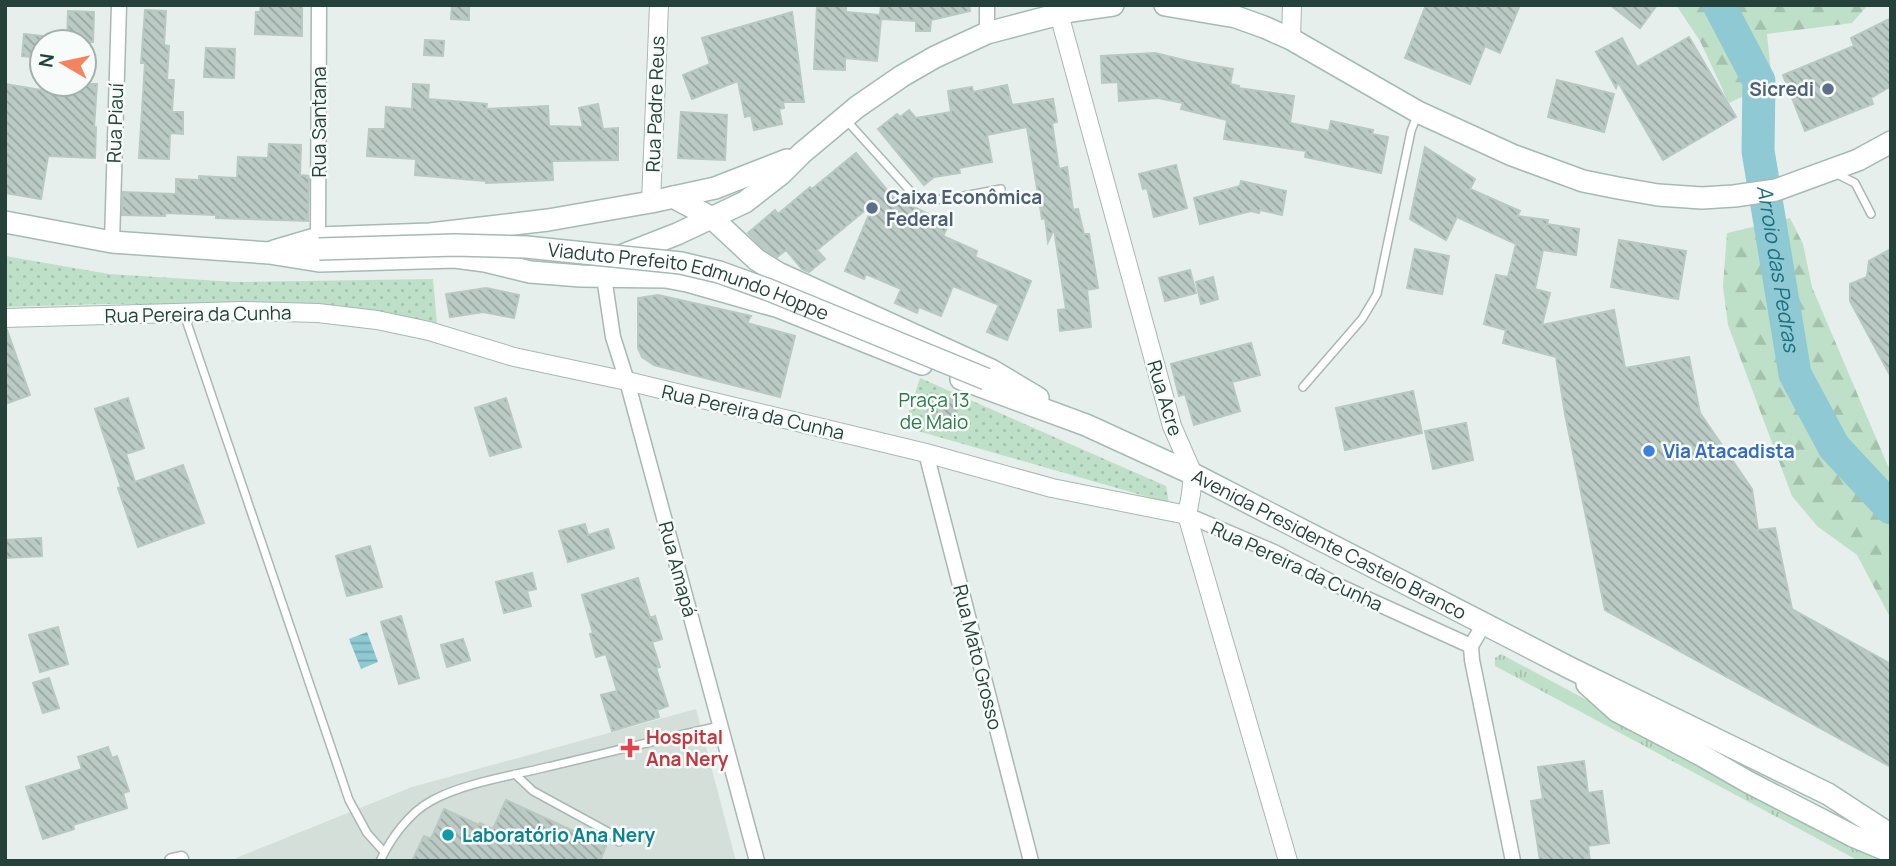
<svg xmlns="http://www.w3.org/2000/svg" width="1896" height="866" font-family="Manrope,sans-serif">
<defs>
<pattern id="grass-tufts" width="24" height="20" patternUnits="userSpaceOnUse" patternTransform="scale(1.75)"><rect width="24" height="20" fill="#bfe0c8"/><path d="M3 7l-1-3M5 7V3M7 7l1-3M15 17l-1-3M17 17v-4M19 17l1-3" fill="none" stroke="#a4c1ad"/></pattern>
<pattern id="forest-firs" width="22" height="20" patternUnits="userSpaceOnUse" patternTransform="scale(1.75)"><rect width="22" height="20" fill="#bfe0c8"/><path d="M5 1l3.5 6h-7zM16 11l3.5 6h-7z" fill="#a4c1ad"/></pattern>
<pattern id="park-dots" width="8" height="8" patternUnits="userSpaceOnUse" patternTransform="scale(1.75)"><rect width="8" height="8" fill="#bfe0c8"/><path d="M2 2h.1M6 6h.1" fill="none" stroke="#a4c1ad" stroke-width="1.8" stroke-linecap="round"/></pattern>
<pattern id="water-rules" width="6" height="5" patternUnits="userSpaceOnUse" patternTransform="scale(1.75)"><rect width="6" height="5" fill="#8ec9d4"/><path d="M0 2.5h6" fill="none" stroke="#74a5ad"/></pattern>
<pattern id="building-back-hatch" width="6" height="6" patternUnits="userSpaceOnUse" patternTransform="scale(1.75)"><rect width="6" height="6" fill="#bbcac4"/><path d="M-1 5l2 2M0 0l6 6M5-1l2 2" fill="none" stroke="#98a6a0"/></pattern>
</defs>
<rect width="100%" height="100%" fill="#e6efeb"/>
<path fill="#d4dfda" d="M696,709L736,861H236V858L412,787Z"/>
<path fill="url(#grass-tufts)" d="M1501,654L1886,861H1859L1495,666V658Z"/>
<path fill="url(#forest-firs)" d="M1676,5H1868L1852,23L1767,34L1772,83L1729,103L1700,41Z
M1790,218L1803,244L1812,287L1887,464L1891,470V619L1857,555L1817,526L1792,496L1728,325L1723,286L1727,233Z"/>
<path fill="url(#park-dots)" d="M5,256L109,274L236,282L433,279L437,324L335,305L105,304L5,307Z
M920,378L1166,486L1169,503L904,427Z"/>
<path fill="url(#water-rules)" d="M367,632L378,662L361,669L349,639Z"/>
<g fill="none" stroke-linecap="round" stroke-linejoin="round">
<path stroke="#8ec9d4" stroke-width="33" id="s1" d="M1719,5L1759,81L1758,151L1795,374L1834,447L1891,508"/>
</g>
<path fill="url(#building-back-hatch)" stroke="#b8c9c2" stroke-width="2" d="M261,5H302V36L255,34L256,12H260Z
M452,5H469V20L451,19Z
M817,5H846V12L880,15L881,5H969L970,11L931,20L930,31H916V21L881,19L877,61L845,58V70L814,69Z
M1426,5H1520L1500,53L1485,46L1470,84L1405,58Z
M1610,5H1657L1640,28Z
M145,10L166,11L164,45L169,46L167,80H174L172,112H183V134L170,133L169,159L139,158L145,63H141Z
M68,11L94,12L93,42H67Z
M792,12L804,102H783L784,108L779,109L782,124L754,130L751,115L745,117L738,81L692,99L683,75L710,64L702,38Z
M1891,18V86L1871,98L1873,104L1805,131L1783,75L1854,46L1851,38Z
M24,34L42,36V58L22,56Z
M1689,37L1736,117L1663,160L1618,82L1616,88L1596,52L1622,38L1637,67Z
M425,40L444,41L443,56L424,55Z
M206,48L235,49L234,78L204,77Z
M1155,53L1192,62L1233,69L1230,84L1239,86L1238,88L1294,96L1290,123L1329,131L1331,121L1373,130L1372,134L1388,137L1381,173L1305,157L1306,151L1224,139L1227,120L1181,109L1183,103L1158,98L1119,101L1118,82L1102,83L1101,56Z
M1557,80L1614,94L1604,132L1548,117Z
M5,84L59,93L60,84H97L94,127H96L95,158L48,156L41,199L5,193Z
M413,84L429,85L428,99L487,104L486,109L548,106L549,126L583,127L579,108L598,104L603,129L618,128V160L552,161L553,180L486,183V181L415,175L416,159L367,156L369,129H385L386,107L412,109Z
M1007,85L1012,105L1053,99L1057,122L1052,123L1059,169L1067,167L1073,210L1078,209L1084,234H1089L1098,288L1087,290L1091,327L1060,331L1058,310L1066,309L1054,229L1048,242L1045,218L1042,219L1027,127L987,135L992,162L959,168L960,173L934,177L924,185L878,129L897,114L900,117L909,110L916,118L951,112L948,91L972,87L973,92Z
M681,112L727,115L725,160L678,158Z
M269,144L301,145L300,175L309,176L308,221L216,218V215L165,213V216L122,215L123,192L176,194V179L199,180V176L237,178L238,157L268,158Z
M1425,147L1475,179L1470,189L1520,211L1517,216L1548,220L1547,224L1579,229L1576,255L1543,250L1535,289L1550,293L1542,325L1614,310L1625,368L1689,357L1700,413L1752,489L1758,530L1775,528L1792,609L1891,664V767L1605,610L1565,414L1556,357L1503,343L1506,330L1484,324L1496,275L1508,277L1516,244L1457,217L1446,240L1410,219Z
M856,153L893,197L949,224L943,236L977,251L975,257L1031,281L1007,340L987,332L999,305L953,286L941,316L919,307L917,313L895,303L901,289L866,274L864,279L845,271L874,203L817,250L825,259L809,272L802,269L786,250L777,257L765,250L748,233L775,210L778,214L810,187L812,189Z
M1176,165L1187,208L1154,217L1147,188L1143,189L1139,174Z
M1241,181L1286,191L1282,215L1260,210L1259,213L1251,211L1200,224L1194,198L1240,186Z
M1619,240L1686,251L1678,299L1611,287Z
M1415,249L1449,256L1442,294L1407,288Z
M1891,249V377L1850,301V284L1867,277L1869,261Z
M1190,270L1196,293L1165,301L1159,278Z
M1213,277L1218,299L1201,304L1196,282Z
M486,288L519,295L514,318L483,312L450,317L446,294Z
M658,295L751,316L747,323L795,336L780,397L654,365L642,357L638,348V298Z
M7,330L30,395L5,404V331Z
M1251,343L1260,375L1232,382L1240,411L1194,425L1185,394L1179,396L1171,364Z
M1413,391L1422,433L1345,450L1336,408Z
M931,393L959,400L954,426L925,420Z
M128,398L144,448L126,454L135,482L183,465L204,523L138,547L118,488L121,487L95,409Z
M506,398L521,447L490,456L475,408Z
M1466,423L1473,460L1433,469L1425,431Z
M585,524L588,535L608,529L614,548L568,562L559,531Z
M41,538L42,556L5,558V540Z
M370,546L382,587L347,596L336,556Z
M532,573L536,589L527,591L531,606L504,613L496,582Z
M638,578L650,618L655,616L662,639L652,642L660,667L656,668L668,706L657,710L659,717L612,731L601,695L617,691L606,654L596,657L590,634L593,633L582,595Z
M401,616L419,678L399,684L381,622Z
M58,627L68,664L40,672L29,635Z
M463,639L470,660L447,667L441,645Z
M49,678L59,708L43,713L33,683Z
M108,747L112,758L117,756L129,791L123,793L127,808L73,825L74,829L43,839L26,787L82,769L78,757Z
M1584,761L1588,793L1602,791L1609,843L1588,846L1590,861H1540L1531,801L1543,799L1538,767Z
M506,800L606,846L600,861H412L424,836L431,839L444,809L479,825L480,823L493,829Z"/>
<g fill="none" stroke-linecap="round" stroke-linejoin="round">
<g stroke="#a8b8b2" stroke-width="10">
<path id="service" d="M847,121L912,193L929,200L948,199L1001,189
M1837,174L1855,183L1871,214
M184,314L349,800L367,833L384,852
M1303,387L1362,319L1377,294L1411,131L1418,113
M515,774L533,791L610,833L619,842
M380,861C391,838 409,813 431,801C461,784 509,776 543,768C602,754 661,739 720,726"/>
</g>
<g stroke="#a8b8b2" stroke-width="17">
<path id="minor" d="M987,5V33
M318,238L319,5
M112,242L119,5
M604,277L613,337L627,381L757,861
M926,453L1031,861
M1187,515L1274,552L1341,587L1471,646
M1484,624L1471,646L1472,660L1513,861
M172,861L181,859"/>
</g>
<g stroke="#a8b8b2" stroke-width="20">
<path id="tertiary" d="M1059,14L1172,426L1193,474L1191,494L1187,515L1288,861
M1291,39L1292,5
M651,202L659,5
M5,318L242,311L318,313L377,320L429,331L514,357L627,381L926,453L1052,488L1187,515"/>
</g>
<g stroke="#a4bbb3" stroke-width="24">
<g id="secondary">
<path d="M1165,5L1236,17L1264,27L1291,39L1418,112L1512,155L1583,181L1618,188L1658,195L1702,198L1734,196L1776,190L1858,160L1891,142"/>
<path d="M673,197L712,218L757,260L778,273L991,370L1038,398"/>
<path d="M5,222L112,242L269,253L319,261L455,257L485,261L530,272L581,276L666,277L687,281L779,307L922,364"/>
<path d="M274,251L318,238L430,234L548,220L651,202L715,188L787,160"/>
<path d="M618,257L677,234L745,202L781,174L802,153L857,107L902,76L935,57L987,33L1071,11L1113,5"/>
<path id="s2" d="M961,379L1086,425L1193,474L1570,668L1828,794L1891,835"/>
<path d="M1587,684L1617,711L1701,755L1748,782L1853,836L1891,852"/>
</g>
</g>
<use href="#service" stroke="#fff" stroke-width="7"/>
<use href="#minor" stroke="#fff" stroke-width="14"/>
<use href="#tertiary" stroke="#fff" stroke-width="18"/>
<use href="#secondary" stroke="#fff" stroke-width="21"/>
<g stroke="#a4bbb3" stroke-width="24" stroke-linecap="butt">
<g id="secondary-bridge">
<path id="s3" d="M319,249L455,245L526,247L681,263L719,272L769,290L986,379"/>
</g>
</g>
<use href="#secondary-bridge" stroke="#fff" stroke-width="21"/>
</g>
<g fill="#5c6f8a" stroke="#f7fbf9" stroke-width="2.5">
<circle cx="1828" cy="89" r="7"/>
<circle cx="872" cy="208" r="7"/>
</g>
<circle fill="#3f7fe0" stroke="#f7fbf9" stroke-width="2.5" cx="1649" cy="451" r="7"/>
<path fill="#e0444e" stroke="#f7fbf9" stroke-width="2.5" d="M626.5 737.5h7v7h7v7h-7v7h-7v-7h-7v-7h7z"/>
<circle fill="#0f9aa8" stroke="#f7fbf9" stroke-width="2.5" cx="448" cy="835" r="7"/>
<g text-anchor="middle" stroke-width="5" stroke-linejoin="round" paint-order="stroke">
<g font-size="19" font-weight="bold" fill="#4e5e75" stroke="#f7fbf9" text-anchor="end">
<text x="1814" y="96">Sicredi</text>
<text x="886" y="204" text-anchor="start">Caixa Econômica<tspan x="886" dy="22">Federal</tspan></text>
</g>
<g font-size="19" fill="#24423a" stroke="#f7fbf9">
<text transform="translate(655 104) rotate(-88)" y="7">Rua Padre Reus</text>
<text transform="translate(319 122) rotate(-90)" y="7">Rua Santana</text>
<text transform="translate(115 123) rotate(-88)" y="7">Rua Piauí</text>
<text dy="7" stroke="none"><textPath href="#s3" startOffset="374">Viaduto Prefeito Edmundo Hoppe</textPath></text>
<text transform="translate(198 314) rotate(-1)" y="7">Rua Pereira da Cunha</text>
<text transform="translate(1165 398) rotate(73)" y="7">Rua Acre</text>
<text transform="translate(753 412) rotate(13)" y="7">Rua Pereira da Cunha</text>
<text dy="7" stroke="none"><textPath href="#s2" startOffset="404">Avenida Presidente Castelo Branco</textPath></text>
<text transform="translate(1297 566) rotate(25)" y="7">Rua Pereira da Cunha</text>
<text transform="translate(678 569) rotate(75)" y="7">Rua Amapá</text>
<text transform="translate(978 657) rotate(76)" y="7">Rua Mato Grosso</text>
</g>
<g font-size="19" fill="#2d7a4b" stroke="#f7fbf9">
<text x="934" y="407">Praça 13<tspan x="934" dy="22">de Maio</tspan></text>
</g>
<g font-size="19" font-weight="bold" fill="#366cbe" stroke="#f7fbf9" text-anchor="start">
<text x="1663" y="458">Via Atacadista</text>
</g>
<g font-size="19" font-weight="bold" fill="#be3a42" stroke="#f7fbf9" text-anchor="start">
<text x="646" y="744">Hospital<tspan x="646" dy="22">Ana Nery</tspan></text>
</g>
<g font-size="19" font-weight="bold" fill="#0d838f" stroke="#f7fbf9" text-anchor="start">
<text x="462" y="842">Laboratório Ana Nery</text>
</g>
<g font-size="21" font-style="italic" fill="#1c6f80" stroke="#f7fbf9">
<text dy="7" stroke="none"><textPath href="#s1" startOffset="275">Arroio das Pedras</textPath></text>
</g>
</g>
<rect width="1896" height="866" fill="none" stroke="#24423a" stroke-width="14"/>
<g transform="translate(63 63) rotate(279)"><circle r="33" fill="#f7fbf9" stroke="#a3b1ad" stroke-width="2"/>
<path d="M0-5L12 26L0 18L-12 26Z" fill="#f4845f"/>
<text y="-10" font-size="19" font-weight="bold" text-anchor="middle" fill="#24423a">N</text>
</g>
</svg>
